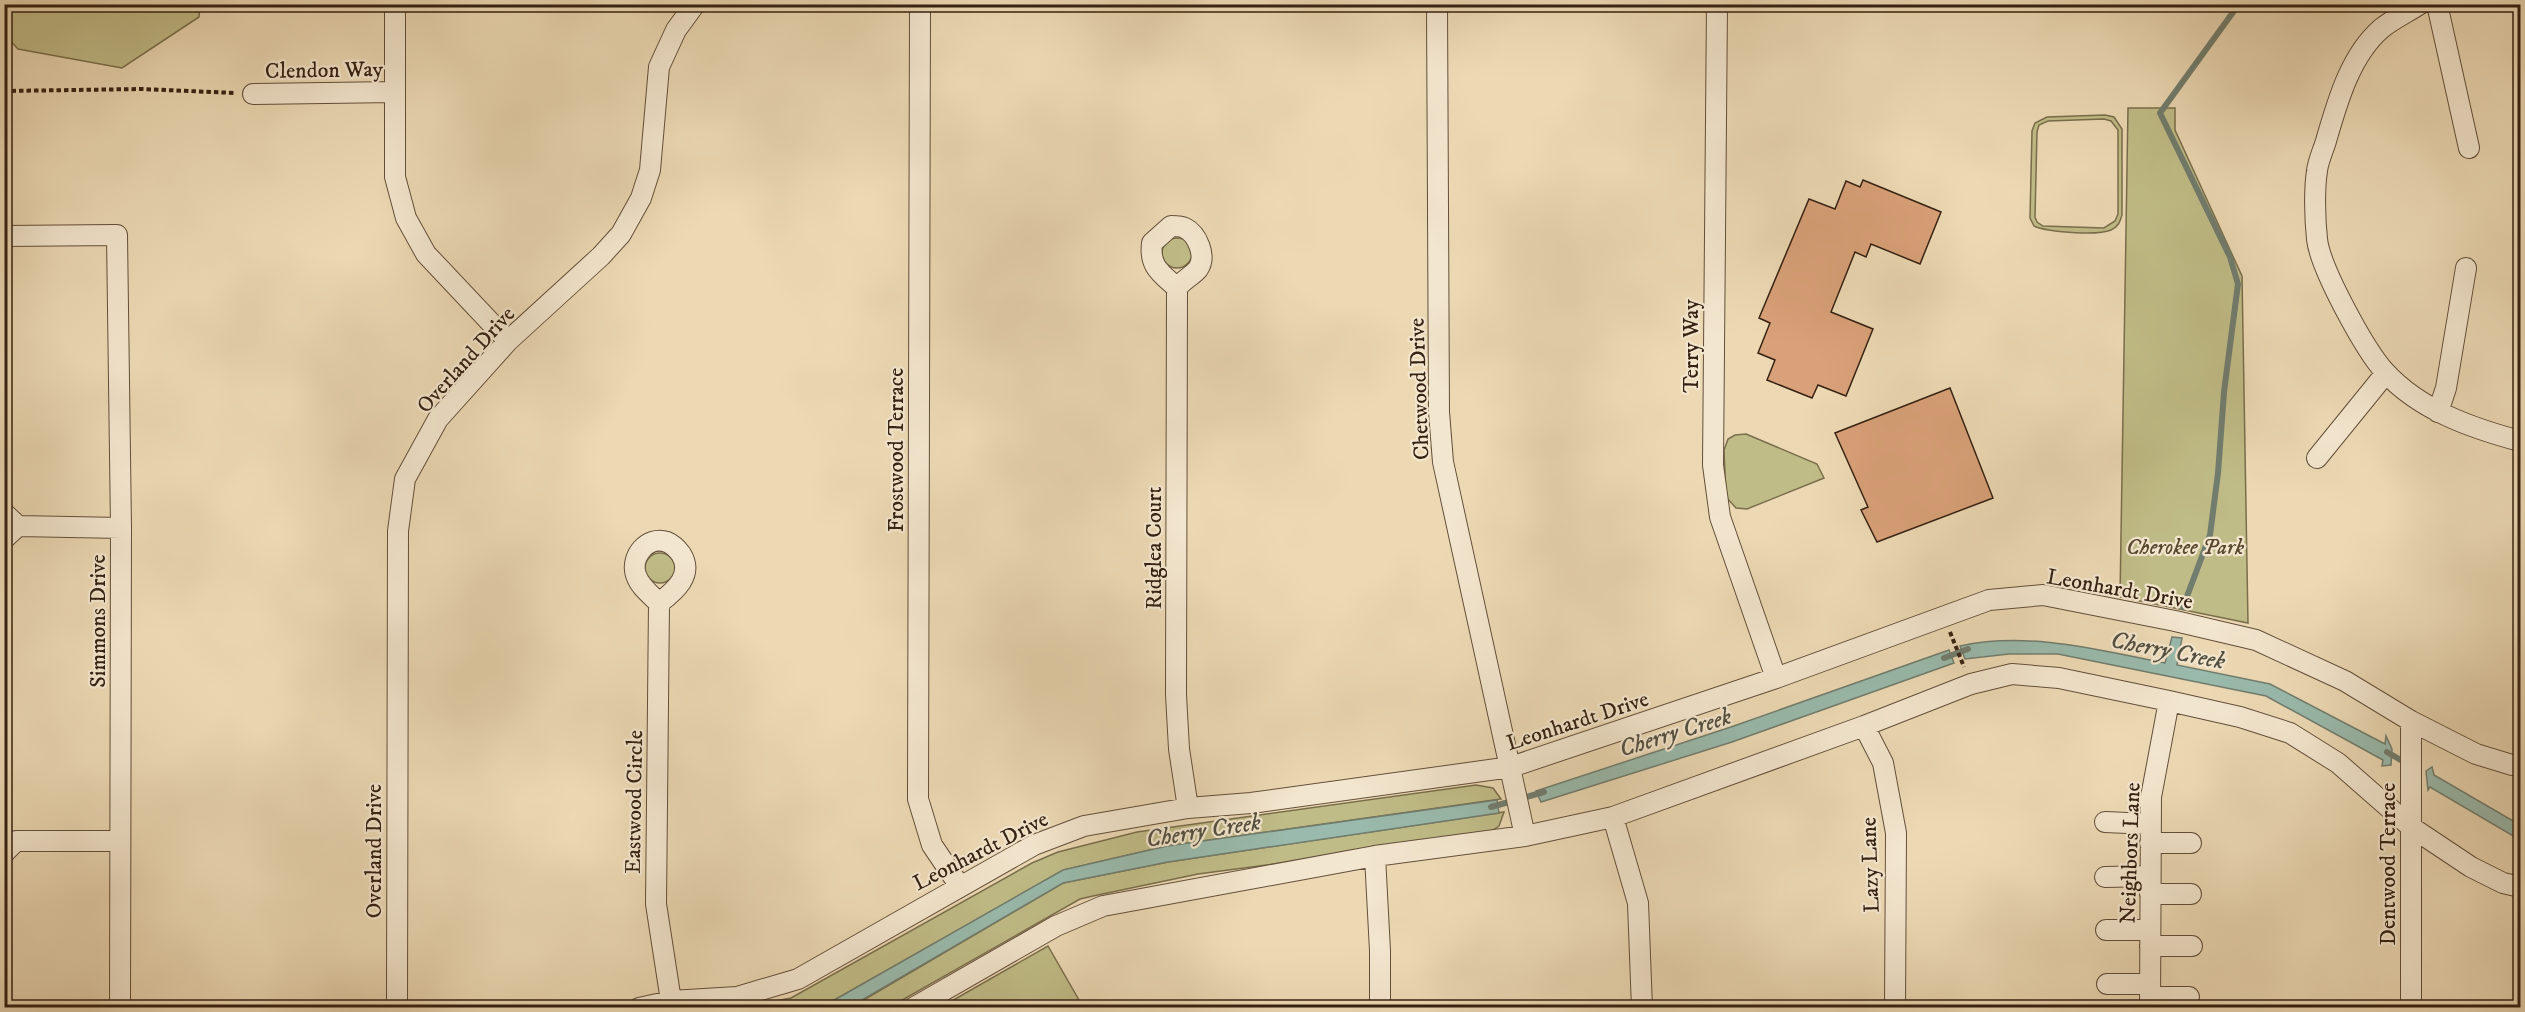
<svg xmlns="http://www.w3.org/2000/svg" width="2525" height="1012" font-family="'IM FELL DW Pica',serif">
<rect width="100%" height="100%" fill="#ecd9b4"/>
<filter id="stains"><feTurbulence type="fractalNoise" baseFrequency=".00333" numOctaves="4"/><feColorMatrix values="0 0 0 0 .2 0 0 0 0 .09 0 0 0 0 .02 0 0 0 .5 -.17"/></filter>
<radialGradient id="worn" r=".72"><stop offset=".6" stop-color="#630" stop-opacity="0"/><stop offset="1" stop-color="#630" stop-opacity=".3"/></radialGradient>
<path fill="#c0bc87" stroke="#7a6e4c" stroke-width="1.5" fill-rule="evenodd" d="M4,5L5,4L200,5L199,17L122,68L18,49L5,35Z
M2128,108H2175V130L2242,276L2248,623L2120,597Z
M2105,115L2114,117L2122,129V215C2120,222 2118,227 2111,230C2097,236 2047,232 2034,226L2030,218L2032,131L2035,123L2047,117ZM2104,119L2111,121L2118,130V214L2115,221L2104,228L2043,226L2037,222L2035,217L2037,132L2039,125L2048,121Z
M1162 253a15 15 0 1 1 30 0a15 15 0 1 1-30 0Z
M1746,434L1817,464L1824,478L1747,509L1736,508L1726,497L1724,450L1728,439L1735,435Z
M645 568a15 15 0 1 1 30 0a15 15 0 1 1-30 0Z
M1476,785L1493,788L1501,799L1167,846L1064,870L822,1007L739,1008L791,998L1032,863L1058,852L1137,832Z
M1504,812L1499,826L1484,836L1198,874L1093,896L1080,899L890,1007L850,1008L1063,883L1168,862Z
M1048,946L1083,1007H941Z"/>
<path fill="#99baac" stroke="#717d6e" stroke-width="1.5" d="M2172,637L2182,638L2177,665L2270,684L2385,744L2386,736L2392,749L2391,765L2382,766L2383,760L2266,696L2058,654H2009L1965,659L1960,646C2028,631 2099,650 2165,663Z
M1949,650L1954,663L1732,742L1541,802L1536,791L1731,727Z
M2432,767L2434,775L2520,825V840L2430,787L2428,790L2426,771Z
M1497,800L1499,813L1168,862L1063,883L850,1007H822L1063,870L1167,846Z"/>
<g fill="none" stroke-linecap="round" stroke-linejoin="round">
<path stroke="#717d6e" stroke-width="6" d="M2183,607L2210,535L2218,473L2224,392L2238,284L2230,257L2160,113L2239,4
M1944,658L1968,649
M2387,752L2406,763
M1491,807L1544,792"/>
</g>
<path fill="#d9a179" stroke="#352112" stroke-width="1.5" d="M1863,180L1941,212L1920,264L1871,244L1866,257L1855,252L1831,312L1873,329L1846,396L1818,385L1812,398L1767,380L1775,360L1758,353L1770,323L1759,318L1809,199L1835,209L1846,181L1860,187Z
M1950,388L1993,498L1877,542L1861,510L1868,507L1835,433Z"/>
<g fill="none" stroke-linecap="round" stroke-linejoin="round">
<g stroke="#634f3a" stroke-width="22">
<path id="minor" d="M395,4V177L406,218L426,254L508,341
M920,4L918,799L932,845L959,885
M1437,4L1439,412L1443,462L1525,836
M1717,4L1713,465L1720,517L1776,678
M2420,4C2408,12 2393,19 2382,28C2350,55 2337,103 2326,141C2323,151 2318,161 2317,171C2314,190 2315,220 2317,239C2320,268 2365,350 2385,372C2420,410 2471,428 2520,441
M2437,4L2469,148
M253,94L395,92
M4,236L117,235L121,528L120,1008
M1177,288C1161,273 1149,267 1152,243L1171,226C1175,226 1181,226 1185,228C1197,234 1207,256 1198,269C1192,276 1183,280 1177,288L1176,695L1179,749L1188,808
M2438,412L2446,388L2466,268
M2317,458L2386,373
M4,513L18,526L121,528
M4,539L18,526
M659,603C650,594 640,587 636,575C630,557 647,535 667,542C672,544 678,550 681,554C694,575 675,591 659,603L656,904L671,1001
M1864,726L1883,763L1896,833L1895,1008
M1613,817L1638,903L1642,1008
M2105,822L2150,824
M2150,843H2191
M4,853L16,841H120
M1375,856L1380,951V1008
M2105,877L2150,876
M2150,894H2191
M2106,930H2150
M2150,946H2192
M2107,984H2150
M2150,997H2189
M397,1008L398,531L405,479L438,419L508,341L601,256L621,234L641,198L650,170L659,67L676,30L695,4
M639,1008L671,1001L737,997L798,979L1034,845L1084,826L1188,808L1251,803L1511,767L1776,678L1989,600L2043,595L2175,621L2256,640L2345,681L2411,721L2476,754L2512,765H2520
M913,1008L1056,926L1103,906L1375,856L1525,836L1613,817L1864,726L1971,684L2012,674L2059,678L2169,701L2240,717L2290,733L2338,763L2411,827L2471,867L2503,883L2520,887
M2150,1008L2151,797L2169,701
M2411,1008V721"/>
</g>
<path stroke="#352112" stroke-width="4" stroke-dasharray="4.5 3" stroke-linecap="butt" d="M4,91L142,89L235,93
M1950,632L1964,667"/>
<use href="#minor" stroke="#f3e6ce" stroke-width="20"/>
</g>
<g text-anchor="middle" stroke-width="4.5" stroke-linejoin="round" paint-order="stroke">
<g font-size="22" fill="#352112" stroke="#f3e6ce">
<text transform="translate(324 69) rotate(-1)" y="8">Clendon Way</text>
<text transform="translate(1690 346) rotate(-90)" y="8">Terry Way</text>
<text transform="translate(465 359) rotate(-48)" y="8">Overland Drive</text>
<text transform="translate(1418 389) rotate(-92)" y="8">Chetwood Drive</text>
<text transform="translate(895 450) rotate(-90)" y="8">Frostwood Terrace</text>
<text transform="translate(1153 548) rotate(-90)" y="8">Ridglea Court</text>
<text transform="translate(2120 588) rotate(10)" y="8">Leonhardt Drive</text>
<text transform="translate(97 621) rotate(-90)" y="8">Simmons Drive</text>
<text transform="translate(1577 720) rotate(-18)" y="8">Leonhardt Drive</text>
<text transform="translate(633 802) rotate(-89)" y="8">Eastwood Circle</text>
<text transform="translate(980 850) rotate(-27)" y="8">Leonhardt Drive</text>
<text transform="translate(373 851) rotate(-90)" y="8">Overland Drive</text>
<text transform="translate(2129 853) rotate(-88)" y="8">Neighbors Lane</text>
<text transform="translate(2387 864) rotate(-90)" y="8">Dentwood Terrace</text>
<text transform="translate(1869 865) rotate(-92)" y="8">Lazy Lane</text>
</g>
<g font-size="22" font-style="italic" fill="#58482f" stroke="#f3e6ce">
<text x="2185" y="554">Cherokee Park</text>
</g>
<g font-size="24" font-style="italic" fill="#534f40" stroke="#f3e6ce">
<text transform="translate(2168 650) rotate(11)" y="8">Cherry Creek</text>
<text transform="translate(1675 732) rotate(-17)" y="8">Cherry Creek</text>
<text transform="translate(1203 830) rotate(-9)" y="8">Cherry Creek</text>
</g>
</g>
<rect width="2525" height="1012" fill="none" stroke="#ecd9b4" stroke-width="24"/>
<rect x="6" y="6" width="2513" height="1000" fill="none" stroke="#352112" stroke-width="3"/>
<rect x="12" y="12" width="2501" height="988" fill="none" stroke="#352112" stroke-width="1.5"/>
<rect width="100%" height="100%" filter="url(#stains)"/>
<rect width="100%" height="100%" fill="url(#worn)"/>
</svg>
